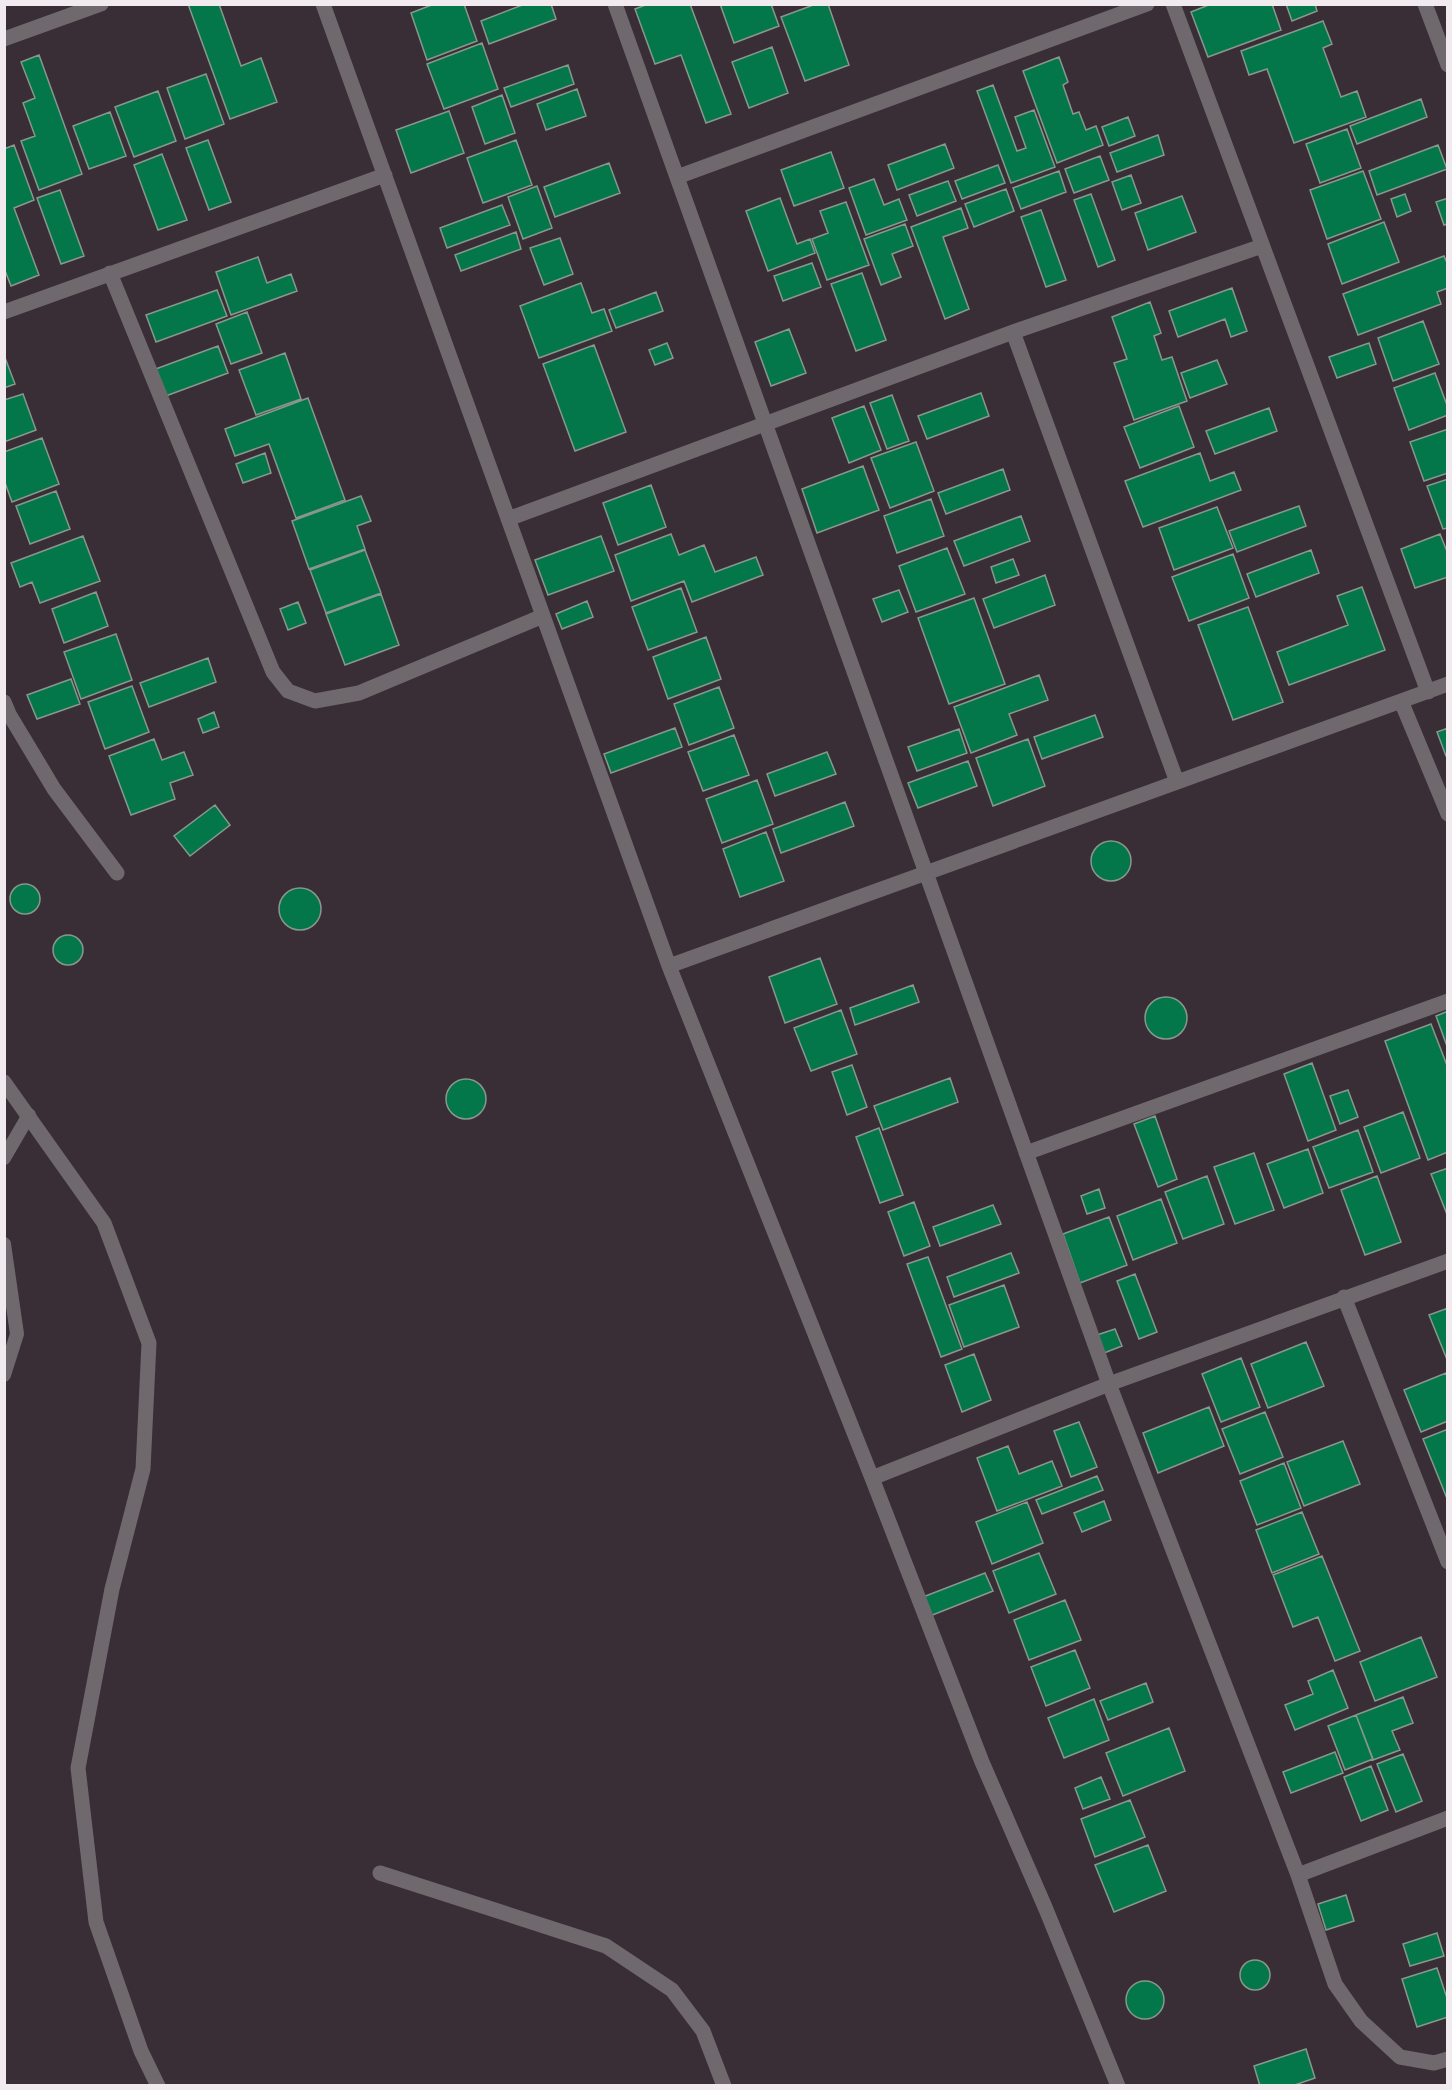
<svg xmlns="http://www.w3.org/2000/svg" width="1452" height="2090" font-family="'Roboto Condensed',sans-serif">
<rect width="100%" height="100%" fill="#392e36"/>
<path fill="#04774a" stroke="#89978e" stroke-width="1.5" d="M188,4H219L241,66L261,58L277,102L230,119Z
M434,4H464L477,41L427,60L411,13Z
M525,4H551L556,19L489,44L481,21Z
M648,4H690L731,114L706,123L681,55L655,64L635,9Z
M720,4H771L779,26L734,43Z
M816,4H828L849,65L805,81L781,17Z
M1211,4H1272L1281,30L1208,57L1191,12Z
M1286,4H1315L1317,11L1292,21Z
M1323,21L1332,44L1323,48L1341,97L1357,91L1366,117L1294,143L1267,69L1249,75L1241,51Z
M482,43L498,89L444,109L427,64Z
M772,47L788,93L749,108L732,62Z
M39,55L82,174L39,190L21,141L35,136L23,103L35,98L21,62Z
M1059,57L1068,82L1063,85L1073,114L1079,112L1086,130L1096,126L1103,145L1057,163L1023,71Z
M568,65L574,84L511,107L504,88Z
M206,74L224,124L185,139L167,88Z
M993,85L1017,151L1026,148L1015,117L1034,110L1055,167L1011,183L977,91Z
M577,89L586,116L546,130L537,104Z
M158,91L176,141L134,157L115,107Z
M502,95L515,133L485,144L472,107Z
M1421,99L1427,117L1357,144L1350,126Z
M449,111L464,153L411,173L396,130Z
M110,112L126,156L89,169L73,126Z
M1128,117L1135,136L1109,146L1102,127Z
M1347,129L1361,168L1320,183L1306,144Z
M1158,135L1164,155L1117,172L1110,153Z
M208,140L231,202L209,210L186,148Z
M516,140L532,185L483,203L467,158Z
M945,144L954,168L897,190L888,165Z
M14,145L34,200L14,208L39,275L11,286L4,268V149Z
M1438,145L1447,169L1377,195L1369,171Z
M831,152L844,188L794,206L781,170Z
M162,154L187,220L158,230L134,165Z
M1100,156L1109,180L1074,193L1065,169Z
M609,163L620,193L555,217L544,187Z
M998,165L1005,183L962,199L955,181Z
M1059,171L1066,192L1021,209L1013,188Z
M1363,171L1381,219L1327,239L1310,190Z
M1131,175L1141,203L1122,210L1112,182Z
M874,179L884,205L899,199L907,220L866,235L849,188Z
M948,181L956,201L917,216L909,195Z
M537,186L552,228L523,239L508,197Z
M1006,189L1014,211L974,227L965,204Z
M60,190L84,256L61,264L37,198Z
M1091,194L1115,260L1098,267L1074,200Z
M1405,194L1411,211L1397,217L1391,199Z
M1182,196L1196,232L1148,250L1135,213Z
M780,198L797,244L810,239L815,253L768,271L746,211Z
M1448,198V224L1444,225L1436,202Z
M846,202L869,265L827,280L812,239L828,233L820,211Z
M502,205L510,225L447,248L440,228Z
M961,208L968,228L943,237L969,309L945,319L911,227Z
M1041,210L1066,280L1046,287L1021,217Z
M1384,222L1399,262L1342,284L1328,244Z
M905,224L913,246L892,254L901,277L881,285L864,239Z
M516,232L521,249L461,271L455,255Z
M560,238L573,274L544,285L530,248Z
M1444,256L1448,265V288L1437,292L1441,304L1358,335L1343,294Z
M258,257L267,283L291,274L297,291L231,315L216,272Z
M812,263L821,287L783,301L774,276Z
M862,273L886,340L856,351L831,284Z
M581,283L592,313L604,309L612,331L539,358L520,306Z
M1232,288L1247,331L1231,337L1225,319L1178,337L1169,311Z
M217,290L227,316L156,342L146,315Z
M656,292L663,311L616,328L609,310Z
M1150,302L1161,333L1154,336L1162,360L1172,357L1187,401L1134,420L1114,363L1127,359L1112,317Z
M247,312L262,353L231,364L216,324Z
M1423,321L1439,364L1393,381L1378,338Z
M789,329L806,373L771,386L755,342Z
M667,343L673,358L655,365L649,350Z
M1369,343L1376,364L1337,378L1329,357Z
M594,345L626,432L575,451L543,364Z
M218,346L228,373L163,397L153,370Z
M285,353L301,399L256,415L239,370Z
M4,355L15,384L4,388Z
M1217,360L1227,384L1190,398L1181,373Z
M1435,373L1448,408V415L1409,430L1394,388Z
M981,393L989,416L927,439L918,416Z
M23,394L36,430L4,442V400Z
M892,395L909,441L887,449L870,403Z
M308,398L345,500L296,518L269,444L235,456L225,429Z
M864,406L881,450L849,463L832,418Z
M1179,406L1194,447L1140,468L1124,427Z
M1269,408L1277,431L1215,454L1206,431Z
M1448,429V473L1424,481L1410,442Z
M42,438L59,484L12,502L4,480V452Z
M916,442L934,491L890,508L871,458Z
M265,453L271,473L243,483L236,464Z
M1200,453L1210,481L1234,472L1241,490L1143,527L1125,481Z
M863,466L879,510L817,533L802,489Z
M1003,469L1010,490L946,514L938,493Z
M1448,479V528L1443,529L1427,486Z
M651,485L666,527L618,545L603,503Z
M56,491L70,529L30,544L16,506Z
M361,496L371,521L357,526L365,549L309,569L292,521Z
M931,499L944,536L897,553L884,516Z
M1299,506L1306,526L1237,552L1229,531Z
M1217,507L1233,548L1174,570L1159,528Z
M1021,516L1030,541L964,566L954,541Z
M671,534L679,555L704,545L715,572L756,557L763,575L692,602L684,581L631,601L615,555Z
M1440,534L1448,554V577L1415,588L1401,549Z
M83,536L100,581L40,603L32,582L20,587L11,563Z
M601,536L614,571L548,595L535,560Z
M947,548L965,594L916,612L899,566Z
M365,550L381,593L326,613L310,570Z
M1311,550L1319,573L1256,597L1247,574Z
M1233,554L1249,598L1189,621L1172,577Z
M1013,559L1019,575L996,583L991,567Z
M1045,575L1055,605L994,628L983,599Z
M1362,587L1385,650L1289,685L1277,652L1348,625L1337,596Z
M681,588L697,632L648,650L632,607Z
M899,590L908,612L882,622L873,599Z
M96,592L108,626L64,643L52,609Z
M381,594L399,645L345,665L326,614Z
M974,598L1005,684L949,704L918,618Z
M587,601L593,617L562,629L556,614Z
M298,602L306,623L288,630L280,609Z
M1248,607L1283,702L1233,720L1198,625Z
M116,634L132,680L81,699L64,652Z
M706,637L721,679L668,699L653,657Z
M208,658L216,682L149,707L140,683Z
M1039,675L1048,700L1009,714L1017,735L971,753L954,707Z
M71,679L80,704L37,719L27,695Z
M132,686L149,732L105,749L88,702Z
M719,687L734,728L689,745L674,704Z
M214,712L219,727L203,733L198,719Z
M1095,715L1103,737L1042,759L1034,737Z
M675,728L682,747L611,773L604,754Z
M1448,728V756H1446L1437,732Z
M959,729L967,753L917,771L908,747Z
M734,735L749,775L703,791L688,752Z
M154,739L162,760L184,752L193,775L170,783L175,799L131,815L109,756Z
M1028,739L1045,786L993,806L976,758Z
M827,752L836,774L775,796L767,774Z
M968,761L977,786L918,808L908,783Z
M757,780L773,824L722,843L706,799Z
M845,802L854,826L781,853L773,829Z
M215,805L230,825L190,856L174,836Z
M766,832L784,881L740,897L723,849Z
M1091 861a20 20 0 1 1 40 0a20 20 0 1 1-40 0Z
M10 899a15 15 0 1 1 30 0a15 15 0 1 1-30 0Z
M279 909a21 21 0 1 1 42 0a21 21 0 1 1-42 0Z
M53 950a15 15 0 1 1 30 0a15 15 0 1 1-30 0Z
M820,958L837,1004L785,1023L769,977Z
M913,985L919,1002L855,1025L850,1008Z
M1145 1018a21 21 0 1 1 42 0a21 21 0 1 1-42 0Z
M841,1010L857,1054L811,1071L794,1028Z
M1448,1011V1049L1436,1016Z
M1431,1024L1448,1068V1152L1428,1160L1385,1041Z
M1312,1063L1336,1130L1308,1141L1284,1074Z
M852,1065L867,1107L847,1115L832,1072Z
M950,1078L958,1102L883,1130L874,1106Z
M446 1099a20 20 0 1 1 40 0a20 20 0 1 1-40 0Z
M1348,1090L1358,1117L1340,1124L1330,1096Z
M1403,1112L1420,1158L1381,1173L1364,1127Z
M1155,1116L1177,1179L1158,1187L1134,1124Z
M879,1128L903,1195L880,1203L856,1137Z
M1358,1130L1373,1172L1329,1188L1313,1147Z
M1308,1149L1323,1193L1284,1208L1267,1164Z
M1254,1153L1274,1210L1235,1224L1214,1167Z
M1448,1168V1217L1431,1174Z
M1207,1176L1224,1224L1183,1239L1165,1192Z
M1377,1176L1401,1242L1365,1255L1341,1190Z
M1099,1189L1105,1208L1087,1214L1081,1196Z
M1161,1199L1177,1243L1133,1260L1117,1216Z
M914,1202L930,1246L904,1256L888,1212Z
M993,1205L1001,1224L940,1246L933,1227Z
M1109,1217L1127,1265L1080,1283L1063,1234Z
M1011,1253L1019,1273L954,1297L947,1277Z
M928,1257L962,1349L941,1357L907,1264Z
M1135,1274L1157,1332L1139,1339L1117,1281Z
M1004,1285L1019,1327L964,1347L949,1305Z
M1448,1308V1362L1429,1315Z
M1115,1329L1122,1346L1104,1353L1097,1335Z
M1306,1342L1324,1386L1268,1408L1251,1364Z
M974,1354L991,1400L962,1412L945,1365Z
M1241,1358L1260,1407L1221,1422L1202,1374Z
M1446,1373L1448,1378V1421L1421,1432L1404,1390Z
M1209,1407L1224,1446L1158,1473L1143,1433Z
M1265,1412L1283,1457L1240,1474L1222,1429Z
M1079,1422L1097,1467L1071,1477L1054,1431Z
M1448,1429V1501L1423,1439Z
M1343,1441L1360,1484L1304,1506L1287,1462Z
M1008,1446L1019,1474L1052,1461L1062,1486L997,1511L977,1458Z
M1284,1463L1301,1508L1257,1525L1240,1481Z
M1097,1476L1103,1490L1042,1514L1036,1500Z
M1104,1501L1111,1520L1082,1532L1074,1513Z
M1027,1502L1043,1543L992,1564L976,1522Z
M1302,1512L1319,1554L1272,1573L1256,1530Z
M1039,1553L1056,1594L1009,1613L993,1571Z
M1322,1556L1360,1651L1335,1661L1318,1617L1293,1627L1273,1575Z
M985,1573L993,1591L930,1616L923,1597Z
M1065,1600L1081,1640L1029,1660L1014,1620Z
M1421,1637L1437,1677L1375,1701L1360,1662Z
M1075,1650L1090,1688L1046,1706L1031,1667Z
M1333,1670L1348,1708L1295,1730L1285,1705L1313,1694L1308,1681Z
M1146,1683L1153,1702L1108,1720L1100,1701Z
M1403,1697L1413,1723L1392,1731L1400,1750L1373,1760L1356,1715Z
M1094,1699L1109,1740L1064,1758L1048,1718Z
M1356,1715L1373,1759L1345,1770L1328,1726Z
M1169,1728L1185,1771L1123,1796L1106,1753Z
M1335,1752L1343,1773L1291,1793L1283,1772Z
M1403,1754L1422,1801L1396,1812L1377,1764Z
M1371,1766L1388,1810L1361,1821L1344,1777Z
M1101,1777L1110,1799L1083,1809L1075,1788Z
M1130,1800L1145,1837L1095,1857L1081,1819Z
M1148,1845L1166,1891L1114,1912L1095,1865Z
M1346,1895L1354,1921L1326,1930L1318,1904Z
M1437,1933L1444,1956L1410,1966L1403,1944Z
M1240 1975a15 15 0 1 1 30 0a15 15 0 1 1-30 0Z
M1437,1968L1448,2001V2017L1417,2027L1402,1979Z
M1126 2000a19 19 0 1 1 38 0a19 19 0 1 1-38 0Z
M1306,2049L1315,2078L1292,2086H1260L1254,2066Z"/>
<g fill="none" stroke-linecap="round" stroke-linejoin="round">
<path stroke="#6f696e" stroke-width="14" d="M4,1158L29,1115
M4,1244L17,1334L4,1375"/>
<path stroke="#6f696e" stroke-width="15" d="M323,4L669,966L872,1478L982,1762L1045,1907L1118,2086
M615,4L1109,1384L1298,1875L1448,1818
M1173,4L1428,692
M1425,4L1448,65
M4,39L101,4
M677,177L1147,4
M110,273L273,672L288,691L315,701L359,693L543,616
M4,312L385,175
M1013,332L1177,782
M508,519L1013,332L1262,246
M1401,701L1448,814
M4,702L9,714L54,789L117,873
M669,966L1448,684
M4,1082L104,1223L149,1343L143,1469L112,1589L78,1768L96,1922L141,2051L158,2086
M1026,1153L1448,1001
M1344,1297L1448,1562
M872,1478L1109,1384L1448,1261
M380,1873L606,1946L672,1990L703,2031L724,2086
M1298,1875L1335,1984L1361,2021L1400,2057L1434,2063L1448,2059"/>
</g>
<rect width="1452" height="2090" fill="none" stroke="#f1eaef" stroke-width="12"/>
</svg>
